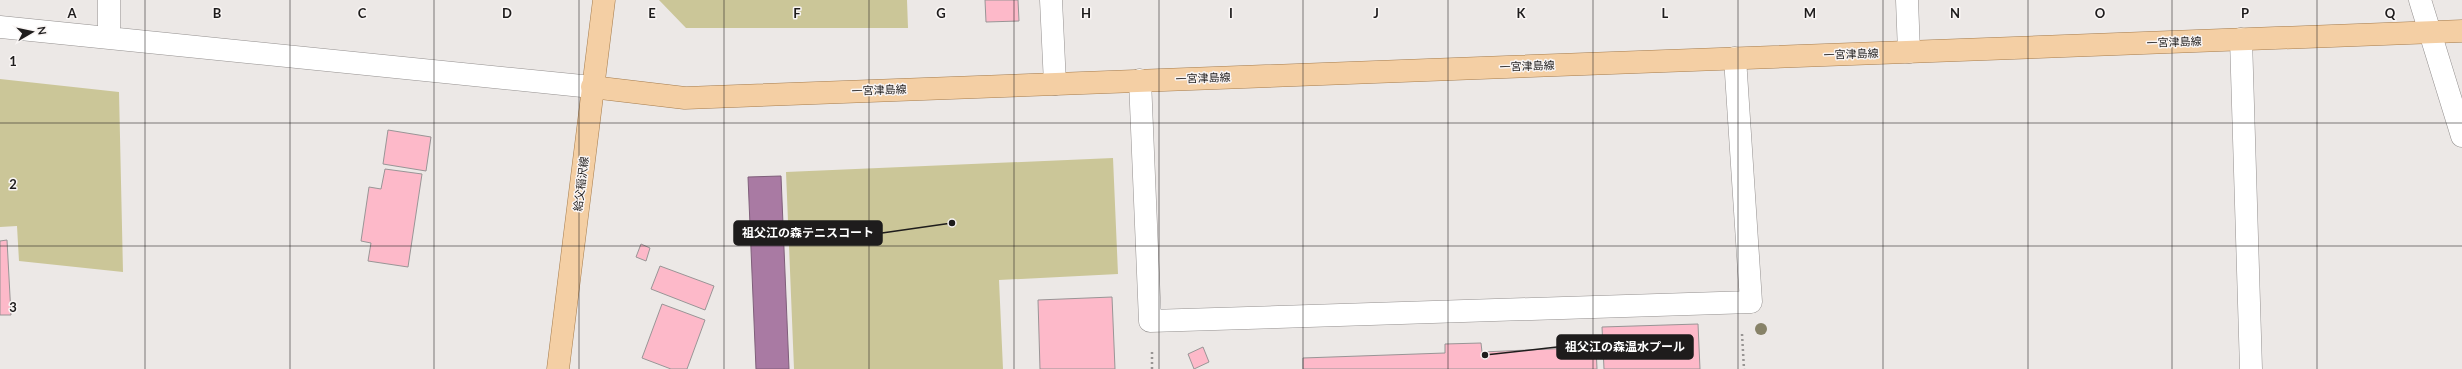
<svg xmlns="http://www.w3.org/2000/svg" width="2462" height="369" font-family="Lato,'Noto Sans JP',sans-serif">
<rect width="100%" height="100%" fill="#ece8e6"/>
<path fill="#cbc698" d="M659,0H907L908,28H686Z
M0,79L119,92L123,272L19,261L17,226L0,227Z
M1113,158L1118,274L999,280L1003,369H794L786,172Z"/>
<path fill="#a97aa3" stroke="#7f5e7a" d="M781,176L789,369H756L748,177Z"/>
<path fill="#fdb9c9" stroke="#999596" d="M985,0H1018L1019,21L986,22Z
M388,130L431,137L426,171L383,164Z
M385,169L422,174L408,267L368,261L371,243L361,241L369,187L381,189Z
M7,240L11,315H0V241Z
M641,244L650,248L646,261L636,257Z
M660,266L714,286L705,310L651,289Z
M1112,297L1115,369H1040L1038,300Z
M662,304L705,320L687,369H671L642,358Z
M1698,324L1700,369H1604L1602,327Z
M1481,343L1482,352L1596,347L1597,369H1303V358L1445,353V344Z
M1203,347L1209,362L1194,369L1188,354Z"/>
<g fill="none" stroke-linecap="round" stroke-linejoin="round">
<g stroke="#94908f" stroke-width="23">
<path id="minor" d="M109,0V38
M1051,0L1055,84
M1907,0L1909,52
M2420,0L2462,136
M0,27L592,87
M2241,39L2251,369
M1140,80L1150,321L1751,302L1735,58"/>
</g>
<g stroke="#a57c4d" stroke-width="23">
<path id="major" d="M592,87L685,98L2462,31
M558,369L604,0"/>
</g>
<path stroke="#979493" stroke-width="2.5" stroke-dasharray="2 3" stroke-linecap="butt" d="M1742,334L1744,369
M1152,352V369"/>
<use href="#minor" stroke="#fff" stroke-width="22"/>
<use href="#major" stroke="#f4cfa4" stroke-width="22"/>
</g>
<circle fill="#878268" cx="1761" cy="329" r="6"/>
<path fill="none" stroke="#1e1c1c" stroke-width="1" stroke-opacity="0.55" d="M145,0V369M290,0V369M434,0V369M579,0V369M724,0V369M869,0V369M1014,0V369M1159,0V369M1303,0V369M1448,0V369M1593,0V369M1738,0V369M1883,0V369M2028,0V369M2172,0V369M2317,0V369M0,123H2462M0,246H2462"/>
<g text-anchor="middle" stroke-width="3" stroke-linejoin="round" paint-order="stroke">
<g font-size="11" fill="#1e1c1c" stroke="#f9f5f4">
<text transform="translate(2174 42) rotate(-2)" y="4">一宮津島線</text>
<text transform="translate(1851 54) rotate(-2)" y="4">一宮津島線</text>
<text transform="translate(1527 66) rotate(-2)" y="4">一宮津島線</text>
<text transform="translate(1203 78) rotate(-2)" y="4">一宮津島線</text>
<text transform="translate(879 90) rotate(-2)" y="4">一宮津島線</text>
<text transform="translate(581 184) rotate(-83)" y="4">給父稲沢線</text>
</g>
</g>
<g font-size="13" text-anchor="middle" font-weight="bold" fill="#1e1c1c" stroke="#f9f5f4" stroke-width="3" stroke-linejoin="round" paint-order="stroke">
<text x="72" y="18">A</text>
<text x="217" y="18">B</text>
<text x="362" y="18">C</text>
<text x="507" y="18">D</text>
<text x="652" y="18">E</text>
<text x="797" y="18">F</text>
<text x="941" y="18">G</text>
<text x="1086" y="18">H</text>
<text x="1231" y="18">I</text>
<text x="1376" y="18">J</text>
<text x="1521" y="18">K</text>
<text x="1665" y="18">L</text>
<text x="1810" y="18">M</text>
<text x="1955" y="18">N</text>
<text x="2100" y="18">O</text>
<text x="2245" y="18">P</text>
<text x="2390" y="18">Q</text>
<text x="13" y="66">1</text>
<text x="13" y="189">2</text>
<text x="13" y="312">3</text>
</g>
<path fill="none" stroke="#1e1c1c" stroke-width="1.5" d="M952 223L882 233M1485 355L1557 347"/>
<g fill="#1e1c1c" stroke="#f9f5f4" stroke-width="1.5">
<circle cx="952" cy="223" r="4"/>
<circle cx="1485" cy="355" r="4"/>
</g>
<g fill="#1e1c1c" stroke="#1e1c1c" stroke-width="1.5">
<rect x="734" y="221" width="148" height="24" rx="4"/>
<rect x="1557" y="335" width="136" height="24" rx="4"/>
</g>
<g font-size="12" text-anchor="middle" font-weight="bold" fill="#fff">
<text x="808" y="237">祖父江の森テニスコート</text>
<text x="1625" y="351">祖父江の森温水プール</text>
</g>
<g transform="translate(32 32) rotate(81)" stroke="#f9f5f4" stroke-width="3" paint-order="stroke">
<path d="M0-3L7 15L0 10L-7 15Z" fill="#1e1c1c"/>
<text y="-6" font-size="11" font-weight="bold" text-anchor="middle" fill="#1e1c1c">N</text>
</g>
</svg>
